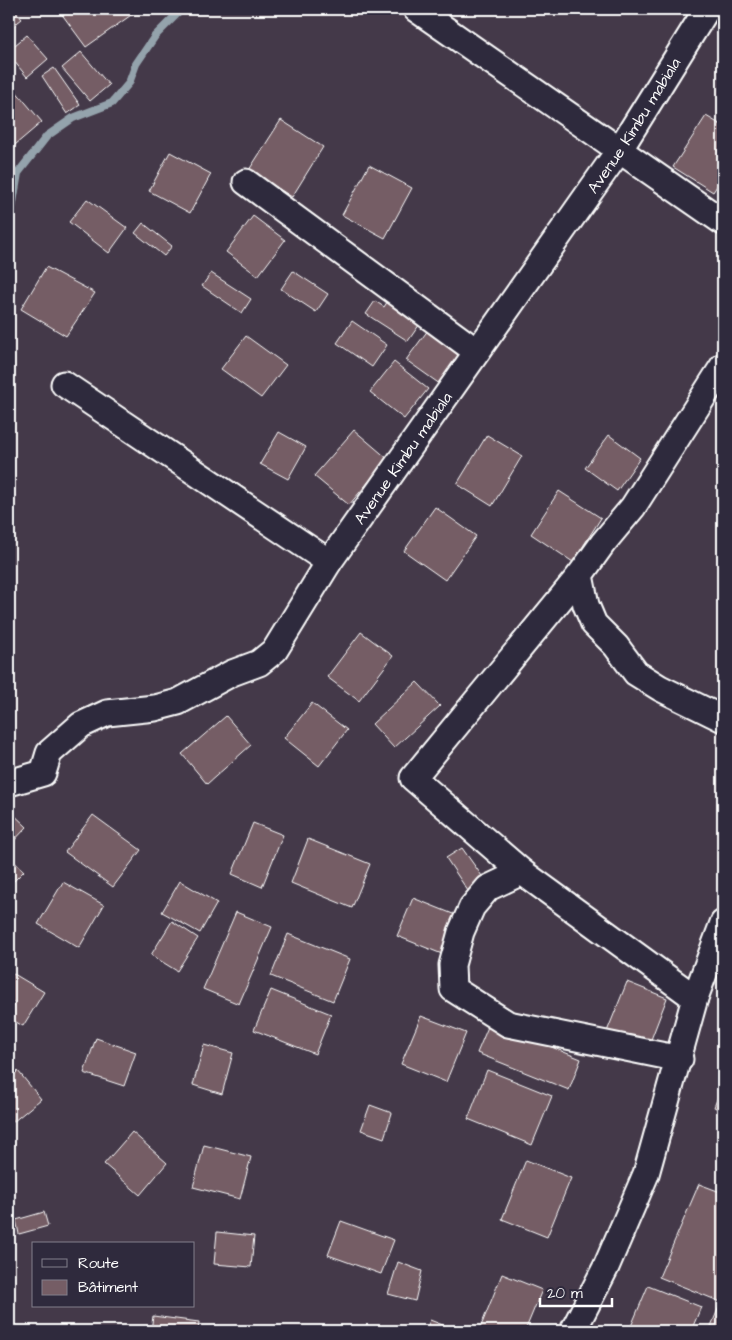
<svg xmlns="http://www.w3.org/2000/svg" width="732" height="1340" font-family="'Architects Daughter',sans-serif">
<rect width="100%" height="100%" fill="#443949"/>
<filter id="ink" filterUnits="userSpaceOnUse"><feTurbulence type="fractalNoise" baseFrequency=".02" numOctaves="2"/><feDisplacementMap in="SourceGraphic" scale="10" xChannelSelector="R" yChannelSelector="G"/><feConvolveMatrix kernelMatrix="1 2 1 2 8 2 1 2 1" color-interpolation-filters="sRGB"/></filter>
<g filter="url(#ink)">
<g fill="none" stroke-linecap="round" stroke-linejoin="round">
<path stroke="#94a3ac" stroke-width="8" d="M9,226L18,173L47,136L73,118L112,103L129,83L136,64L155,36L182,9"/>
</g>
<path fill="#755d65" stroke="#fff" d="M67,9H132L134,13L86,47L61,13Z
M15,11L22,19L9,29V16Z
M27,35L48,59L27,77L9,55V50Z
M81,52L109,85L90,101L62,68Z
M54,68L80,105L67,114L42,76Z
M14,89L42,122L9,150V93Z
M706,116L723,126V177L713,192L673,167Z
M281,120L323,147L292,197L249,170Z
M170,152L211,174L190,213L149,191Z
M369,165L412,188L385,238L342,215Z
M87,199L127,228L109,253L69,222Z
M253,216L285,240L258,276L226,252Z
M143,223L172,246L164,256L135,233Z
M46,267L95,293L66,336L21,309Z
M293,271L328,294L316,312L281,289Z
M211,273L251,299L242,313L202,286Z
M391,296L424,318L408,341L366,314L375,301L384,307Z
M352,321L387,345L372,367L337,343Z
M434,322L472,350L444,387L406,360Z
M246,336L286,365L261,398L221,369Z
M394,362L428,389L404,419L370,392Z
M354,430L388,459L349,505L314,476Z
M279,432L306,447L288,479L260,464Z
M487,435L522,456L492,506L457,484Z
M609,435L640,458L617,491L585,468Z
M559,491L601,518L573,562L531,534Z
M435,507L476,536L445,580L404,551Z
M361,632L393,656L359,701L327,677Z
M417,682L440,706L394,748L372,724Z
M312,703L347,730L319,766L284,738Z
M226,716L251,745L207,784L182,754Z
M9,810L27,827L9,846Z
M93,815L141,850L113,887L65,852Z
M253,823L283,835L262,887L232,874Z
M308,839L370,864L352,908L291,883Z
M462,848L487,883L470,894L446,858Z
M9,857L24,871L9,886Z
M180,881L217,903L200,933L162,912Z
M63,882L104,905L79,948L38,924Z
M413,898L458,916L442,954L397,936Z
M236,912L272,927L239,1004L203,989Z
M172,921L198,938L177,971L151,955Z
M288,934L350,959L333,1001L271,976Z
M9,971L44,992L23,1026L9,1018L15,1003L9,999Z
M627,982L667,998L647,1050L606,1034Z
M271,990L331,1014L315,1054L254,1030Z
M421,1016L466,1033L446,1082L401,1064Z
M490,1022L581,1059L569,1090L477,1053Z
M96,1038L136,1052L124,1086L84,1073Z
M204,1045L233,1053L222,1094L193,1085Z
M487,1070L552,1096L532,1145L468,1119Z
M18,1071L41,1099L13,1122L9,1116V1079Z
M723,1084V1111L714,1107Z
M370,1105L392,1113L384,1138L361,1130Z
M132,1132L167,1163L140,1195L104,1164Z
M204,1145L251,1157L240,1199L193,1187Z
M526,1160L571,1178L547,1237L502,1219Z
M699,1184L723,1193V1296L721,1302L659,1277Z
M44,1212L48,1226L19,1234L16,1220Z
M341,1221L394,1240L381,1274L328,1255Z
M217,1232L254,1236L251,1267L214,1264Z
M398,1262L422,1271L415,1301L388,1294Z
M502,1274L542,1290L525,1331H479Z
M648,1286L701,1307L691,1331H629Z
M721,1302L723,1303V1331H709Z
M153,1316L199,1322L198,1331H151Z
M430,1320L458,1331H426Z"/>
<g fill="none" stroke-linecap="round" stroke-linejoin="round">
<g stroke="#fff" stroke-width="29">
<g id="street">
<path d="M416,9L723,222"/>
<path d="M246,182L476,351"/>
<path d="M723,366L633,507L603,543L580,575L586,605L594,624L616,646L636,673L660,688L723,719"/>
<path d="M64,384L329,562"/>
<path id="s1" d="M9,783L43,773L49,753L81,725L107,713L155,708L178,702L232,673L259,663L275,650L329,562L620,149L707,9"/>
<path d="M522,872L413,778L580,575"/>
<path d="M680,1059L508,1024L453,989L452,965L461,932L472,907L488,888L522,872L695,998"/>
<path d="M573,1331L606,1267L646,1174L695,998L723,923"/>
</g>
</g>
<use href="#street" stroke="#2f2a3d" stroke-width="25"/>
</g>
</g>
<g text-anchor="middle" stroke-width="4.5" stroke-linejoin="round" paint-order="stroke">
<g font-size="16" fill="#fff" stroke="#2f2a3d">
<text dy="6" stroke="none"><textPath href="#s1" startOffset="946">Avenue Kimbu mabiala</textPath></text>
<text dy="6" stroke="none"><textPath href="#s1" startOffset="541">Avenue Kimbu mabiala</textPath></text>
</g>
</g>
<rect width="732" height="1340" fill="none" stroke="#2f2a3d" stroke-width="30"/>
<rect x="15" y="15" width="702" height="1310" fill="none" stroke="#fff" stroke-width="2" filter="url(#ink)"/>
<rect x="32" y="1242" width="162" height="65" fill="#2f2a3d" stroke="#827f8b"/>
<rect x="42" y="1259" width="25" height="8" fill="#2f2a3d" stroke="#827f8b"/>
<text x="78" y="1268" font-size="15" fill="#ffffff">Route</text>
<rect x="42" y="1280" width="25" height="15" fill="#755d65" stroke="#827f8b"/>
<text x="78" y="1292" font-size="15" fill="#ffffff">Bâtiment</text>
<path d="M540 1298v8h72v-8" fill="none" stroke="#ffffff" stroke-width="2.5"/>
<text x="547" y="1298" font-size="15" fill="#ffffff" stroke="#2f2a3d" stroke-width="4" paint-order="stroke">20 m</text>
</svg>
